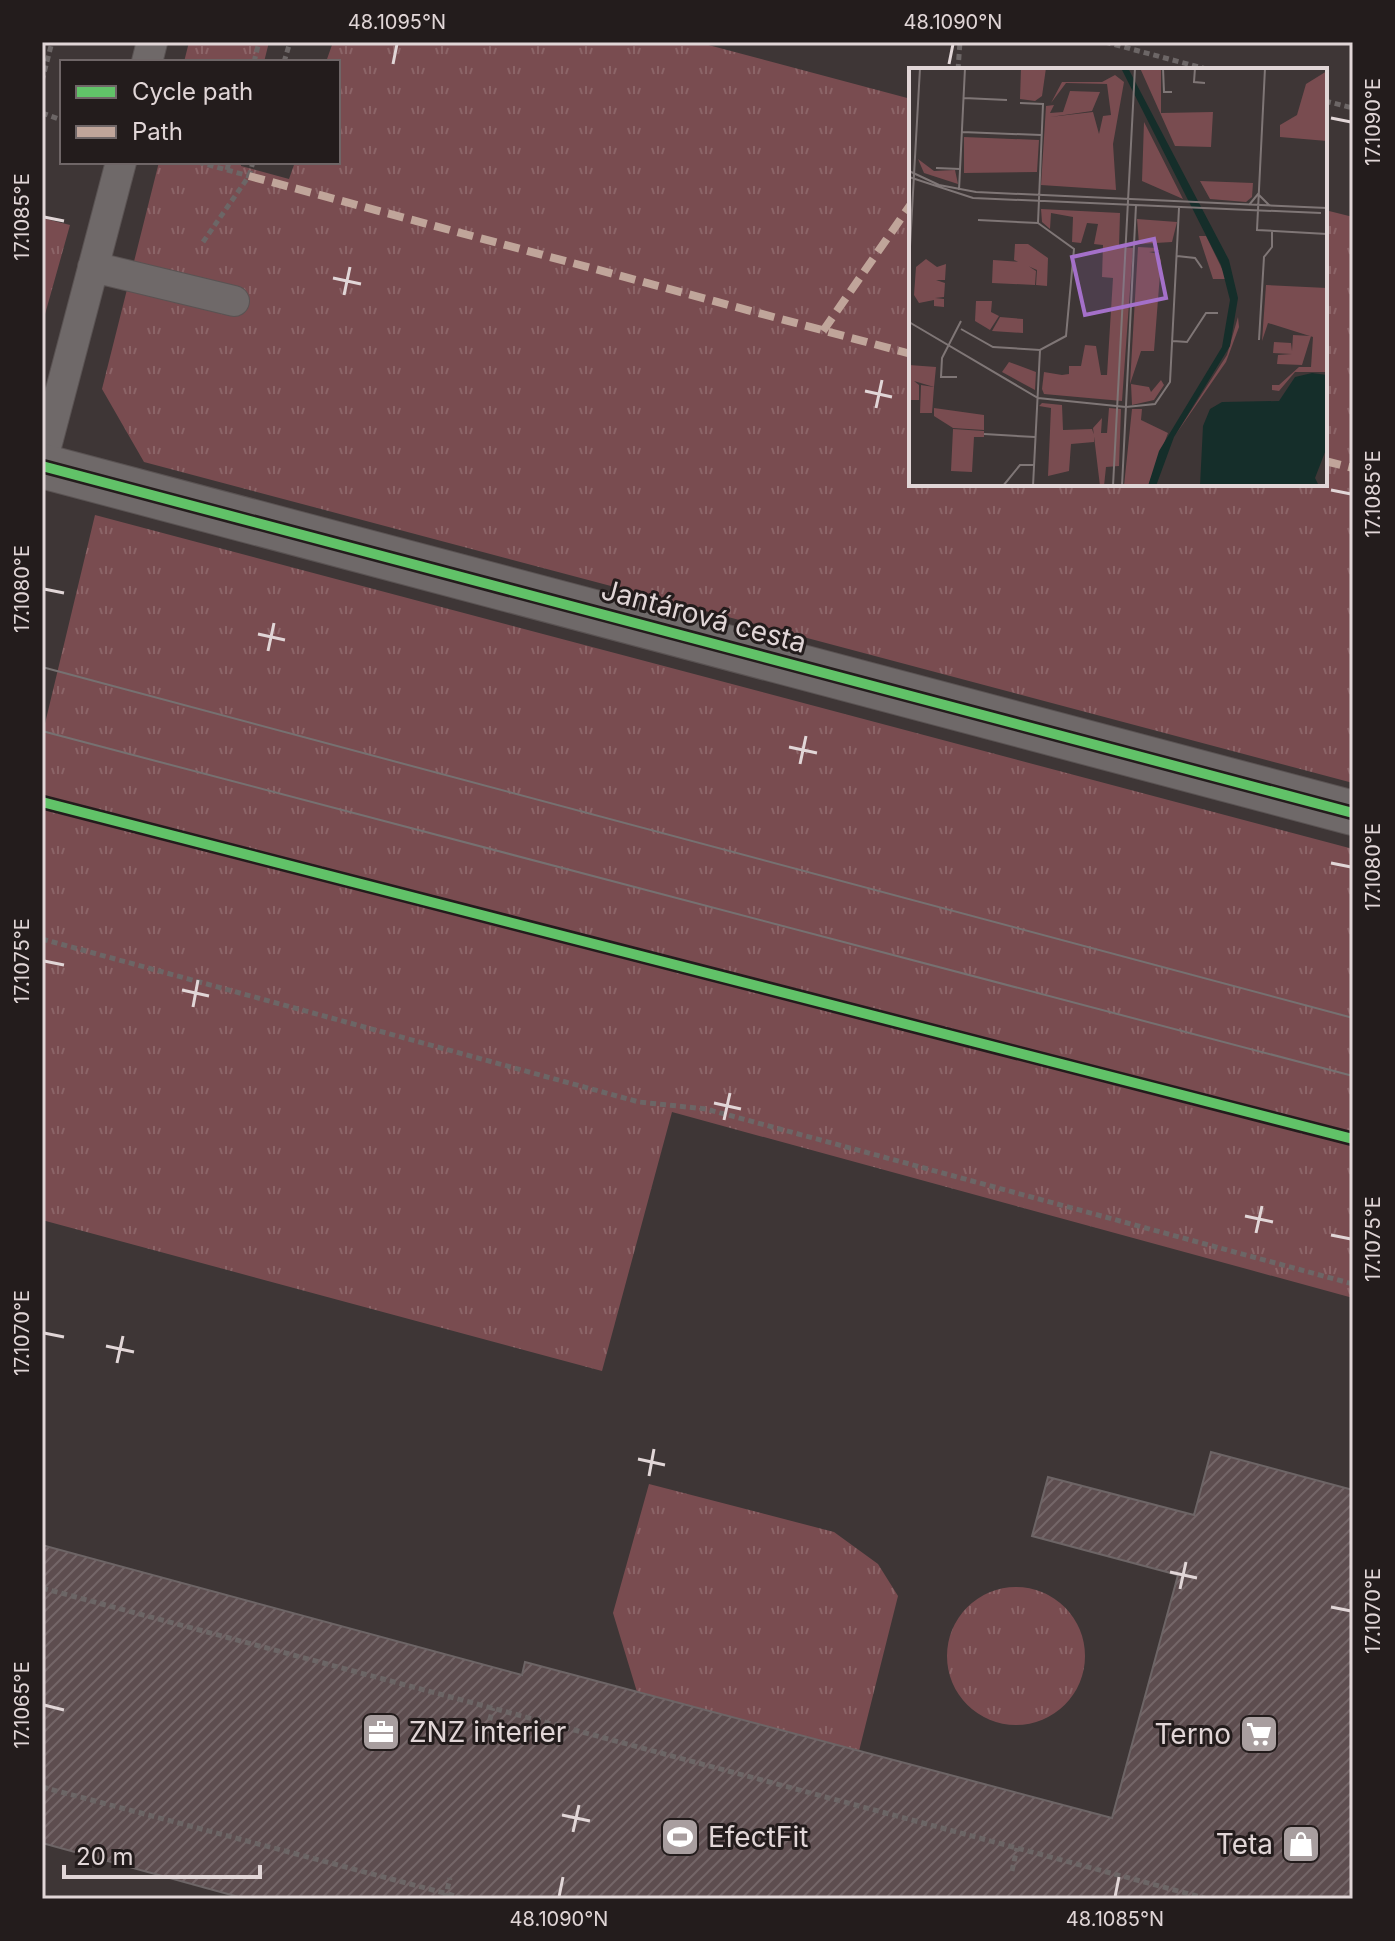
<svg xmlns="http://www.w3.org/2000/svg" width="1395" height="1941" font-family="Inter,sans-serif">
<defs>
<pattern id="grass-tufts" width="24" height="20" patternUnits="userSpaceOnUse" patternTransform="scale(2)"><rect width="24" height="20" fill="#794c50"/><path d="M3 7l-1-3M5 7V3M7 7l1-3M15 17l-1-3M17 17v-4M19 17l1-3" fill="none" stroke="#8c6568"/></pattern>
<pattern id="building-hatch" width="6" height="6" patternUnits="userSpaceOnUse" patternTransform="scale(2)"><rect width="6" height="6" fill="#5d4d4f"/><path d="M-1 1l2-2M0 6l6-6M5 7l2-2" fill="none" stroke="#746668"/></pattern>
</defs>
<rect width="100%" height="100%" fill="#3e3636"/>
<path fill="url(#grass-tufts)" d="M189,42H269L264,62H184Z
M333,42H697L911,99V484H1325V210L1353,217V783L144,462L102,389L159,162H241V166L289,179L295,162H338V62H326Z
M42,218L70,225L42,325Z
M95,515L1353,849V1298L672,1112L602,1371L42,1220V736Z
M649,1484L834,1532L878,1564L898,1596L859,1751L637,1692L613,1613Z
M947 1656a69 69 0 1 1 138 0a69 69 0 1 1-138 0Z"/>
<path fill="url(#building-hatch)" stroke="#6d6566" stroke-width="2" d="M1211,1452L1353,1490V1899H246L42,1843V1545L522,1675L525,1662L1112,1818L1178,1575L1032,1536L1048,1477L1194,1515Z"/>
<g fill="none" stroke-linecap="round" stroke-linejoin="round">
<g stroke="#5a5353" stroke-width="32">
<path id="lane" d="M147,62L152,42
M93,267L234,301
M42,462L121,162"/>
</g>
<g stroke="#5a5353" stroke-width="46">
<path id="secondary" d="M42,466L1353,813"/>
</g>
<path stroke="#6c6666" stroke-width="5" stroke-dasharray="6 4" stroke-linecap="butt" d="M1105,42L1210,70
M254,62L259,42
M284,62L290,42
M958,70L960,42
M42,81L52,42
M1325,101L1353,108
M42,113L62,120
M198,162L249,176
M227,170L229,162
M203,242L249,176L253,162
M42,939L639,1102L706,1109L1353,1284
M42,1588L1208,1899
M487,1730L493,1708
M42,1787L467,1899
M1012,1871L1017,1848
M445,1899L450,1878"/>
<use href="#lane" stroke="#6f6969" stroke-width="30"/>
<use href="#secondary" stroke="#6f6969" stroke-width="44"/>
<path stroke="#767171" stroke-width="2" d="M42,667L1353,1018
M42,731L1353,1076"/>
<path stroke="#c0a59a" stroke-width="8" stroke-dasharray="16 8" stroke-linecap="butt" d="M249,176L911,354
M823,331L911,204
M1325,461L1353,468"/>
<g stroke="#231c1c" stroke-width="15">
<path id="cycleway" d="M42,466L1353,813
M42,802L1353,1139"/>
</g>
<use href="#cycleway" stroke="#61c268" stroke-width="10"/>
</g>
<path fill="none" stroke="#e1d6d7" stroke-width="3" d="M393,64L397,44M949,64L953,44M1331,118L1351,122M44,217L64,221M333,278L361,284M344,295L350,267M865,391L892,397M876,408L882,380M1331,490L1351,494M44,589L64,593M258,634L285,640M268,651L274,623M789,747L817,753M800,764L806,736M1331,863L1351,867M44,961L64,965M182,990L209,996M193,1007L198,980M714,1103L741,1109M724,1120L730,1093M1245,1216L1273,1222M1256,1233L1262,1206M1331,1235L1351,1239M44,1333L64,1337M106,1346L134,1352M117,1363L123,1336M638,1459L665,1465M649,1476L654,1449M1170,1572L1197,1578M1180,1589L1186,1562M1331,1607L1351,1611M44,1705L64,1710M562,1815L590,1821M573,1832L579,1805M559,1897L563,1877M1115,1897L1119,1877"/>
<defs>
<g id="office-square" transform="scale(2)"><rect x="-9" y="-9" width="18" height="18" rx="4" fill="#a89e9f" stroke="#231c1c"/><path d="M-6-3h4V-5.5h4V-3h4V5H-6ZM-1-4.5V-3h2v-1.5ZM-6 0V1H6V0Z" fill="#fff"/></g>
<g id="supermarket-square" transform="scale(2)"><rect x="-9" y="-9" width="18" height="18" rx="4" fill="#a89e9f" stroke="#231c1c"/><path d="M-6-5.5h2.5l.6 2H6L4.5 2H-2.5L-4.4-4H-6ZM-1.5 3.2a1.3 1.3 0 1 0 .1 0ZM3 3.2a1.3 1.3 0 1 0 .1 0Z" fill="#fff"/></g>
<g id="stadium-square" transform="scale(2)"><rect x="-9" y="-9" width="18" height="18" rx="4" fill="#a89e9f" stroke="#231c1c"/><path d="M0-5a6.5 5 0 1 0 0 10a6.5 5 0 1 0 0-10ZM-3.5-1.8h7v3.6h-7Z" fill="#fff"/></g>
<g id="shop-square" transform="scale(2)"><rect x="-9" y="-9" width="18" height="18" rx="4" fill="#a89e9f" stroke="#231c1c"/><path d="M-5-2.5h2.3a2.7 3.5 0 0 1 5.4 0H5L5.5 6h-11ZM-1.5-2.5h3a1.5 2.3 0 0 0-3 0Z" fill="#fff"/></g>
</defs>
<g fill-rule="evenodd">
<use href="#office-square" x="381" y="1732"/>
<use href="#supermarket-square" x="1259" y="1734"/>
<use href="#stadium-square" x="680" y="1837"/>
<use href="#shop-square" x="1301" y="1844"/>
</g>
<g text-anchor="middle" stroke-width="6" stroke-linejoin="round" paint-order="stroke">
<g font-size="28" fill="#e1d6d7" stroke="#231c1c">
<text transform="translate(704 616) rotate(15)" y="10">Jantárová cesta</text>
</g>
<g font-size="28" fill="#e1d6d7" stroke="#231c1c" text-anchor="start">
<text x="409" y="1742">ZNZ interier</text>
<text x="1231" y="1744" text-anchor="end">Terno</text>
<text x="708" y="1847">EfectFit</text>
<text x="1273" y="1854" text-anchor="end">Teta</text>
</g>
</g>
<g transform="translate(909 68)">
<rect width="418" height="418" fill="#3e3636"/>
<path d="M231,0H252V45L304,44L302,79L266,78ZM206,7L215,14L204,76L207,122L132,117L137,38L145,37L141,45L154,44L161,23L191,24L183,43L141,49L184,44L190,66L194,48L202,47L198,16L157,15L142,35L153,14H193ZM235,54L274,131L233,113ZM55,69L130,72L128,104L55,105ZM9,91L25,103L46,102L49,116L15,105ZM132,141L211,145L210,179L224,180L213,333L135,326L133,321L135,304L153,307L160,306V298H172L176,277L187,278L192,307H198L204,210L193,209L194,177L185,176L189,156L178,155L172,175L163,174L164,149L142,145L141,161L133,154ZM228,151L268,154L263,174L230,176ZM290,168H297L318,211H304ZM106,176H119L139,190L138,218L127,217L128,202L105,192ZM229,179L248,180L250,183L240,184L250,186L252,193L245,283H232L221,316ZM84,192L113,194L127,203L126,217L83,215ZM67,233H83L82,244L90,248L81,262L66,253ZM91,249L114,251V265L83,263ZM329,249L330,259L317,294L267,366L318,287ZM100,294L127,304L126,322L93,304ZM252,312L255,317L245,332L223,337L222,316L240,319L242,324ZM12,317L25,319L23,345H11ZM133,335L153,337L154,362L183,361L185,367V374L162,376L160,403L139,408L142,340L130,338ZM200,340L212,341L210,398L197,399L195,418H191L184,360L193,350L192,365H198ZM223,341H233L232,352L259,365L239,418H215Z" fill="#794c50"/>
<path d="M418,3V73L371,69V57L388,47L397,16ZM291,113L344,115L343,129L337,134L301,131ZM357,217L418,220V304H386L370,323L363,322V317H370L390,299H402L404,269L359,255L353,273ZM0,297L27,299L25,319L5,313L10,317V332H0ZM25,340L75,347V362L44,360L25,348ZM44,361L75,363V369H65L63,404L42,403Z" fill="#794c50"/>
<path d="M112,0H137L133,28L126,33L111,31ZM17,191L28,199L37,196L36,212H27L36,215L35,229L26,230L35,231V239L25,238V232L10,235L5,227L7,199ZM384,267L402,268L393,297L368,296L369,287L383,286L364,285L365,274L382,275L383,283Z" fill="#794c50"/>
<path d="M212,0H219L320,192L329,230L321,278L265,369L247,418H239L250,383L313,279L321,232L312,197ZM403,305L418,307V379L406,410L410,418H291L294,358L301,341L313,334L370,333L386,309Z" fill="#152e2a"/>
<path fill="none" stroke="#7f7676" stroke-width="2" d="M254,0L255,24H263M286,0L285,14L296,15M356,0L348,162L418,166M55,30L98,32M111,35L134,36L129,155M53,64L132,67M27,100L51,101M0,103L30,117L67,124L418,140M0,109L64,130L412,145M50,122L56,0M340,137L349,126L361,138M69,152L129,155M268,188L286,190L293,200M0,196L11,0M0,254L129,330L217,339L246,336L261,314L270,140M52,261L84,279L131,282L157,268L165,181L129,155M350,272L355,189L363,179V163M264,273L278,274L297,245H309M48,309H32L33,290L52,253M75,366L126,369M94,418L111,397H125M124,418L131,282M204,418L226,0M213,418L227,137"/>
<path fill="#a470c9" fill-opacity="0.15" stroke="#a470c9" stroke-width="4" d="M245,171L257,230L176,247L163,189Z"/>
<rect width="418" height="418" fill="none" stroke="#e1d6d7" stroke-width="4"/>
</g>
<rect width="1395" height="1941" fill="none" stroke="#231c1c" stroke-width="88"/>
<rect x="60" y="60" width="280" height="104" fill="#231c1c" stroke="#6f6667" stroke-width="2"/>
<rect x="76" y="86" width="40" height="12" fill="#61c268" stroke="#6f6667" stroke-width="2"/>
<text x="132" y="100" font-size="24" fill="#e1d6d7">Cycle path</text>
<rect x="76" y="126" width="40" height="12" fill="#c0a59a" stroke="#6f6667" stroke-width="2"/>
<text x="132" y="140" font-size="24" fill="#e1d6d7">Path</text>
<path d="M64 1865v12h196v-12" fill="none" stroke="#e1d6d7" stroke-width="4"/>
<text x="76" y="1865" font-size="24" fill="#e1d6d7" stroke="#231c1c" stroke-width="6" paint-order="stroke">20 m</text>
<rect x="44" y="44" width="1307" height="1853" fill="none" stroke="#e1d6d7" stroke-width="3"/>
<g font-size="20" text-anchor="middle" fill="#e1d6d7">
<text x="397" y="29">48.1095°N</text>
<text x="953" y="29">48.1090°N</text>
<text transform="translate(1373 122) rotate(-90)" y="7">17.1090°E</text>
<text transform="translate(22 217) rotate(-90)" y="7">17.1085°E</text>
<text transform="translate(1373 494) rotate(-90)" y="7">17.1085°E</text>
<text transform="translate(22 589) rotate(-90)" y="7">17.1080°E</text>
<text transform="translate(1373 867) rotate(-90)" y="7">17.1080°E</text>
<text transform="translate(22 961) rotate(-90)" y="7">17.1075°E</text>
<text transform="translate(1373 1239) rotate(-90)" y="7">17.1075°E</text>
<text transform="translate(22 1333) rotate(-90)" y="7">17.1070°E</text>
<text transform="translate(1373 1611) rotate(-90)" y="7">17.1070°E</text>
<text transform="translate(22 1705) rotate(-90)" y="7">17.1065°E</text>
<text x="559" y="1926">48.1090°N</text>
<text x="1115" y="1926">48.1085°N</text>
</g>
</svg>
